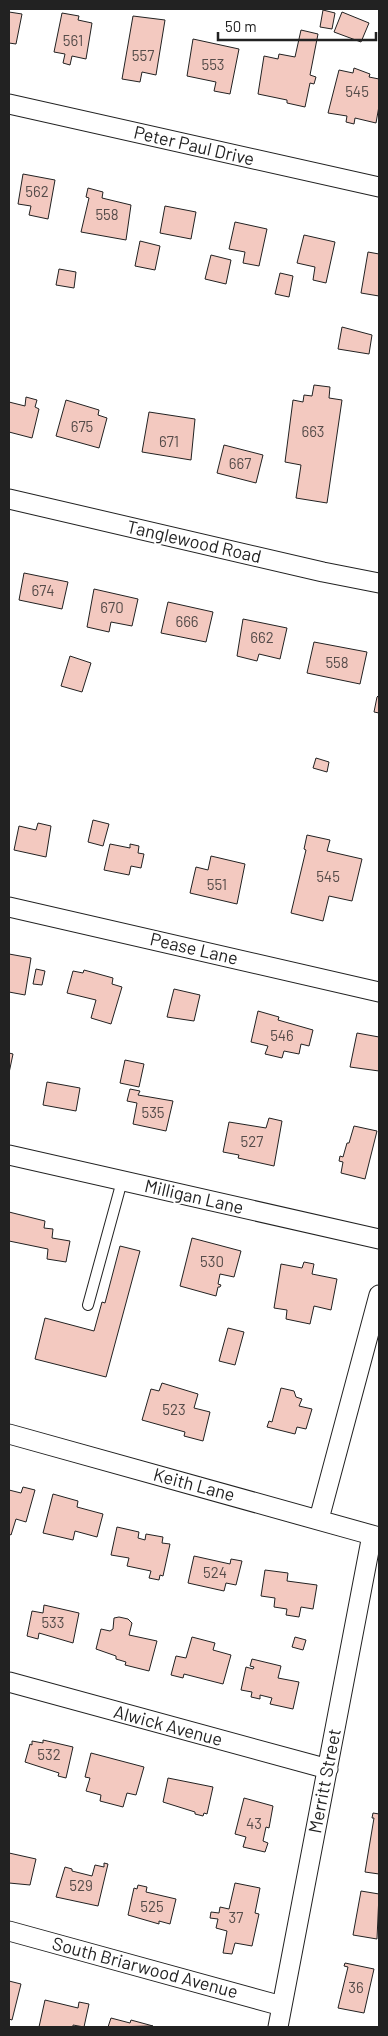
<svg xmlns="http://www.w3.org/2000/svg" width="388" height="2036" font-family="Barlow,sans-serif">
<rect width="100%" height="100%" fill="#fff"/>
<path fill="#f3c9c0" stroke="#222" d="M323,10L335,13L332,29L320,27Z
M9,12L22,14L16,44L9,43Z
M342,12L369,23L361,42L334,32Z
M62,13L79,16L78,20L92,23L86,59L72,56L70,65L63,63L65,54L54,52Z
M133,16L165,20L156,75L142,72L140,82L122,79Z
M301,30L318,34L310,75L316,77L314,84L310,83L305,107L287,103V100L258,94L264,56L278,59L279,54L295,57Z
M193,39L239,49L230,94L214,91L216,82L187,76Z
M354,68L370,74L369,77L379,79V106L376,123L355,118L354,124L346,122L347,116L328,113L339,70L353,73Z
M23,174L55,180L48,219L29,215L31,206L18,204Z
M88,188L103,192L102,198L131,205L126,240L81,232L89,198L86,197Z
M165,206L196,212L191,239L160,233Z
M235,222L267,229L259,266L243,263L245,252L229,249Z
M304,235L335,242L326,283L313,280L315,267L297,263Z
M140,241L160,246L155,270L135,266Z
M368,252L379,254V296L361,293Z
M211,255L231,260L226,284L205,279Z
M59,269L76,272L74,288L56,285Z
M280,273L293,276L289,297L275,294Z
M342,327L372,335L369,354L338,349Z
M314,385L330,387L329,398L342,400L327,503L296,498L301,465L285,462L293,400L303,402L304,395L312,396Z
M26,397L37,400L35,407L39,409L32,438L9,432V402L25,406Z
M66,400L99,410L98,415L107,418L99,448L56,436Z
M149,412L195,419L191,460L142,452Z
M224,445L263,455L256,483L217,473Z
M24,573L68,582L62,609L19,600Z
M94,589L138,599L132,626L111,622L109,632L87,627Z
M168,602L213,612L206,642L161,633Z
M243,619L287,628L280,659L259,654L257,661L237,656Z
M314,642L367,652L360,684L307,673Z
M70,656L91,663L82,692L61,686Z
M379,695V713L374,712L377,697Z
M316,758L329,762L327,772L313,768Z
M93,820L109,824L103,846L88,842Z
M38,823L51,826L46,857L14,850L19,826L36,830Z
M307,835L330,840L327,851L362,859L352,901L329,896L323,921L291,913L306,850L304,849Z
M110,844L130,848V844L139,846L138,853L144,854L141,868L131,866L129,875L104,870Z
M211,856L245,864L237,904L190,893L196,867L208,870Z
M9,954L31,958L25,995L9,992Z
M36,969L45,971L42,985L33,984Z
M84,970L113,978L112,984L122,987L111,1024L91,1018L96,1000L67,993L73,971L83,973Z
M174,989L200,995L194,1021L167,1017Z
M258,1011L279,1017L278,1020L313,1030L309,1046L301,1044L299,1054L284,1051L282,1058L265,1054L268,1046L251,1042Z
M357,1033L379,1037V1071L350,1067Z
M9,1053L13,1054L9,1073Z
M125,1060L144,1064L139,1087L120,1083Z
M47,1082L80,1088L76,1111L43,1105Z
M130,1089L140,1091L138,1095L173,1101L166,1131L133,1124L137,1103L127,1101Z
M269,1118L282,1121L274,1166L238,1158L239,1155L223,1152L229,1122L266,1128Z
M354,1126L377,1131L365,1179L341,1173L343,1162L339,1161L340,1156L343,1157L347,1143H349Z
M9,1212L45,1221L44,1228L53,1229L52,1238L70,1241L66,1262L47,1259L48,1249L9,1241Z
M192,1238L241,1251L234,1277L220,1274L218,1284L221,1285L220,1287H218L216,1296L180,1286Z
M120,1246L140,1251L106,1377L35,1359L45,1318L94,1331L102,1302L105,1303Z
M304,1262L314,1264L312,1274L337,1279L331,1310L314,1306L310,1324L286,1319L287,1310L274,1308L281,1264L302,1268Z
M228,1328L244,1332L235,1365L219,1361Z
M162,1383L198,1394L194,1408L210,1412L203,1441L184,1436L185,1432L142,1420L151,1389L159,1391Z
M281,1388L294,1391L296,1397L302,1399L299,1406L312,1409L306,1429L297,1427L295,1434L267,1427L269,1421L272,1422Z
M23,1487L35,1490L26,1522L16,1519L11,1535L9,1534V1490L21,1493Z
M53,1494L78,1501L77,1507L103,1514L97,1537L75,1531L73,1540L43,1533Z
M117,1527L139,1532L138,1538L145,1540L146,1534L163,1537L162,1543L170,1544L163,1576L160,1575L159,1580L149,1578L151,1571L127,1566L129,1558L111,1555Z
M194,1556L230,1564L231,1559L242,1561L236,1585L226,1583L224,1591L188,1583Z
M265,1570L288,1573L287,1581L317,1585L313,1609L301,1607L299,1617L286,1615L287,1609L274,1607L275,1598L261,1596Z
M44,1605L79,1613L73,1643L39,1633L38,1639L27,1636L32,1611L43,1613Z
M119,1617L128,1619L132,1623L129,1635L157,1641L149,1671L125,1665L126,1662L116,1659V1656L96,1649L101,1629L110,1631L113,1629L114,1618Z
M192,1637L215,1643L213,1650L231,1655L223,1684L184,1674L183,1678L171,1675L176,1656L186,1658Z
M295,1637L306,1640L303,1650L292,1647Z
M252,1659L281,1666L278,1678L299,1682L293,1709L270,1704L272,1698L260,1695V1699L251,1697L252,1692L241,1690L246,1667L253,1669L254,1667L250,1666Z
M43,1740L73,1747L66,1778L58,1776L59,1773L25,1762L30,1744L32,1745V1741L43,1743Z
M91,1753L144,1767L136,1795L127,1793L123,1807L100,1801L101,1795L86,1791L90,1778L85,1777Z
M168,1778L213,1787L207,1814L204,1813L203,1816L195,1814V1812L163,1802Z
M244,1798L273,1806L269,1828L266,1827L263,1841L268,1843L265,1852L243,1847L246,1837L235,1834Z
M373,1813L379,1814V1874L365,1872L374,1818H372Z
M9,1853L36,1859L30,1885L9,1883Z
M104,1863L108,1864L98,1906L56,1897L65,1867L72,1869V1871L92,1876L95,1865L104,1867Z
M235,1883L260,1888L255,1913L259,1914L252,1946L235,1943L232,1954L223,1953L227,1931L216,1928L218,1919L210,1918L211,1912L219,1913L220,1907L229,1909Z
M138,1885L147,1887L146,1892L176,1899L170,1924L159,1921V1924L128,1915L134,1888L137,1889Z
M361,1891L379,1894L377,1939L353,1935Z
M345,1963L374,1969L364,2013L338,2008L348,1967L344,1966Z
M9,1981L21,1984L12,2020L9,2019Z
M45,2000L78,2008L79,2002L89,2004L84,2027L73,2025V2027H39Z
M111,2018L130,2023L131,2020L153,2026L108,2027Z"/>
<g fill="none" stroke-linecap="round" stroke-linejoin="round">
<g stroke="#222" stroke-width="12">
<path id="service" d="M88,1305L122,1181"/>
</g>
<g stroke="#222" stroke-width="21">
<path id="minor" d="M9,104L379,187
M9,499L323,572L379,583
M9,907L379,992
M9,1155L379,1239
M9,1434L379,1537
M319,1519L379,1295
M9,1682L328,1769
M9,1931L282,2006
M278,2027L372,1535"/>
</g>
<use href="#service" stroke="#fff" stroke-width="10"/>
<use href="#minor" stroke="#fff" stroke-width="19"/>
</g>
<g text-anchor="middle" stroke-width="4" stroke-linejoin="round" paint-order="stroke">
<g font-size="15" fill="#564c4a">
<text x="73" y="46">561</text>
<text x="143" y="61">557</text>
<text x="213" y="70">553</text>
<text x="357" y="97">545</text>
<text x="37" y="197">562</text>
<text x="107" y="220">558</text>
<text x="82" y="432">675</text>
<text x="313" y="437">663</text>
<text x="169" y="447">671</text>
<text x="240" y="469">667</text>
<text x="43" y="596">674</text>
<text x="112" y="613">670</text>
<text x="187" y="627">666</text>
<text x="262" y="643">662</text>
<text x="337" y="668">558</text>
<text x="328" y="882">545</text>
<text x="217" y="890">551</text>
<text x="282" y="1041">546</text>
<text x="153" y="1118">535</text>
<text x="252" y="1147">527</text>
<text x="212" y="1267">530</text>
<text x="174" y="1415">523</text>
<text x="215" y="1578">524</text>
<text x="53" y="1628">533</text>
<text x="49" y="1760">532</text>
<text x="254" y="1829">43</text>
<text x="81" y="1891">529</text>
<text x="152" y="1912">525</text>
<text x="236" y="1923">37</text>
<text x="356" y="1993">36</text>
</g>
<g font-size="18" fill="#222" stroke="#fff">
<text transform="translate(194 146) rotate(13)" y="6">Peter Paul Drive</text>
<text transform="translate(194 542) rotate(13)" y="6">Tanglewood Road</text>
<text transform="translate(194 949) rotate(13)" y="6">Pease Lane</text>
<text transform="translate(194 1197) rotate(13)" y="6">Milligan Lane</text>
<text transform="translate(194 1485) rotate(15)" y="6">Keith Lane</text>
<text transform="translate(168 1726) rotate(15)" y="6">Alwick Avenue</text>
<text transform="translate(325 1781) rotate(-79)" y="6">Merritt Street</text>
<text transform="translate(145 1968) rotate(15)" y="6">South Briarwood Avenue</text>
</g>
</g>
<rect width="388" height="2036" fill="none" stroke="#222222" stroke-width="20"/>
<path d="M218 32v8h158v-8" fill="none" stroke="#222222" stroke-width="2.5"/>
<text x="225" y="32" font-size="15" fill="#222222" stroke="#ffffff" stroke-width="4" paint-order="stroke">50 m</text>
</svg>
